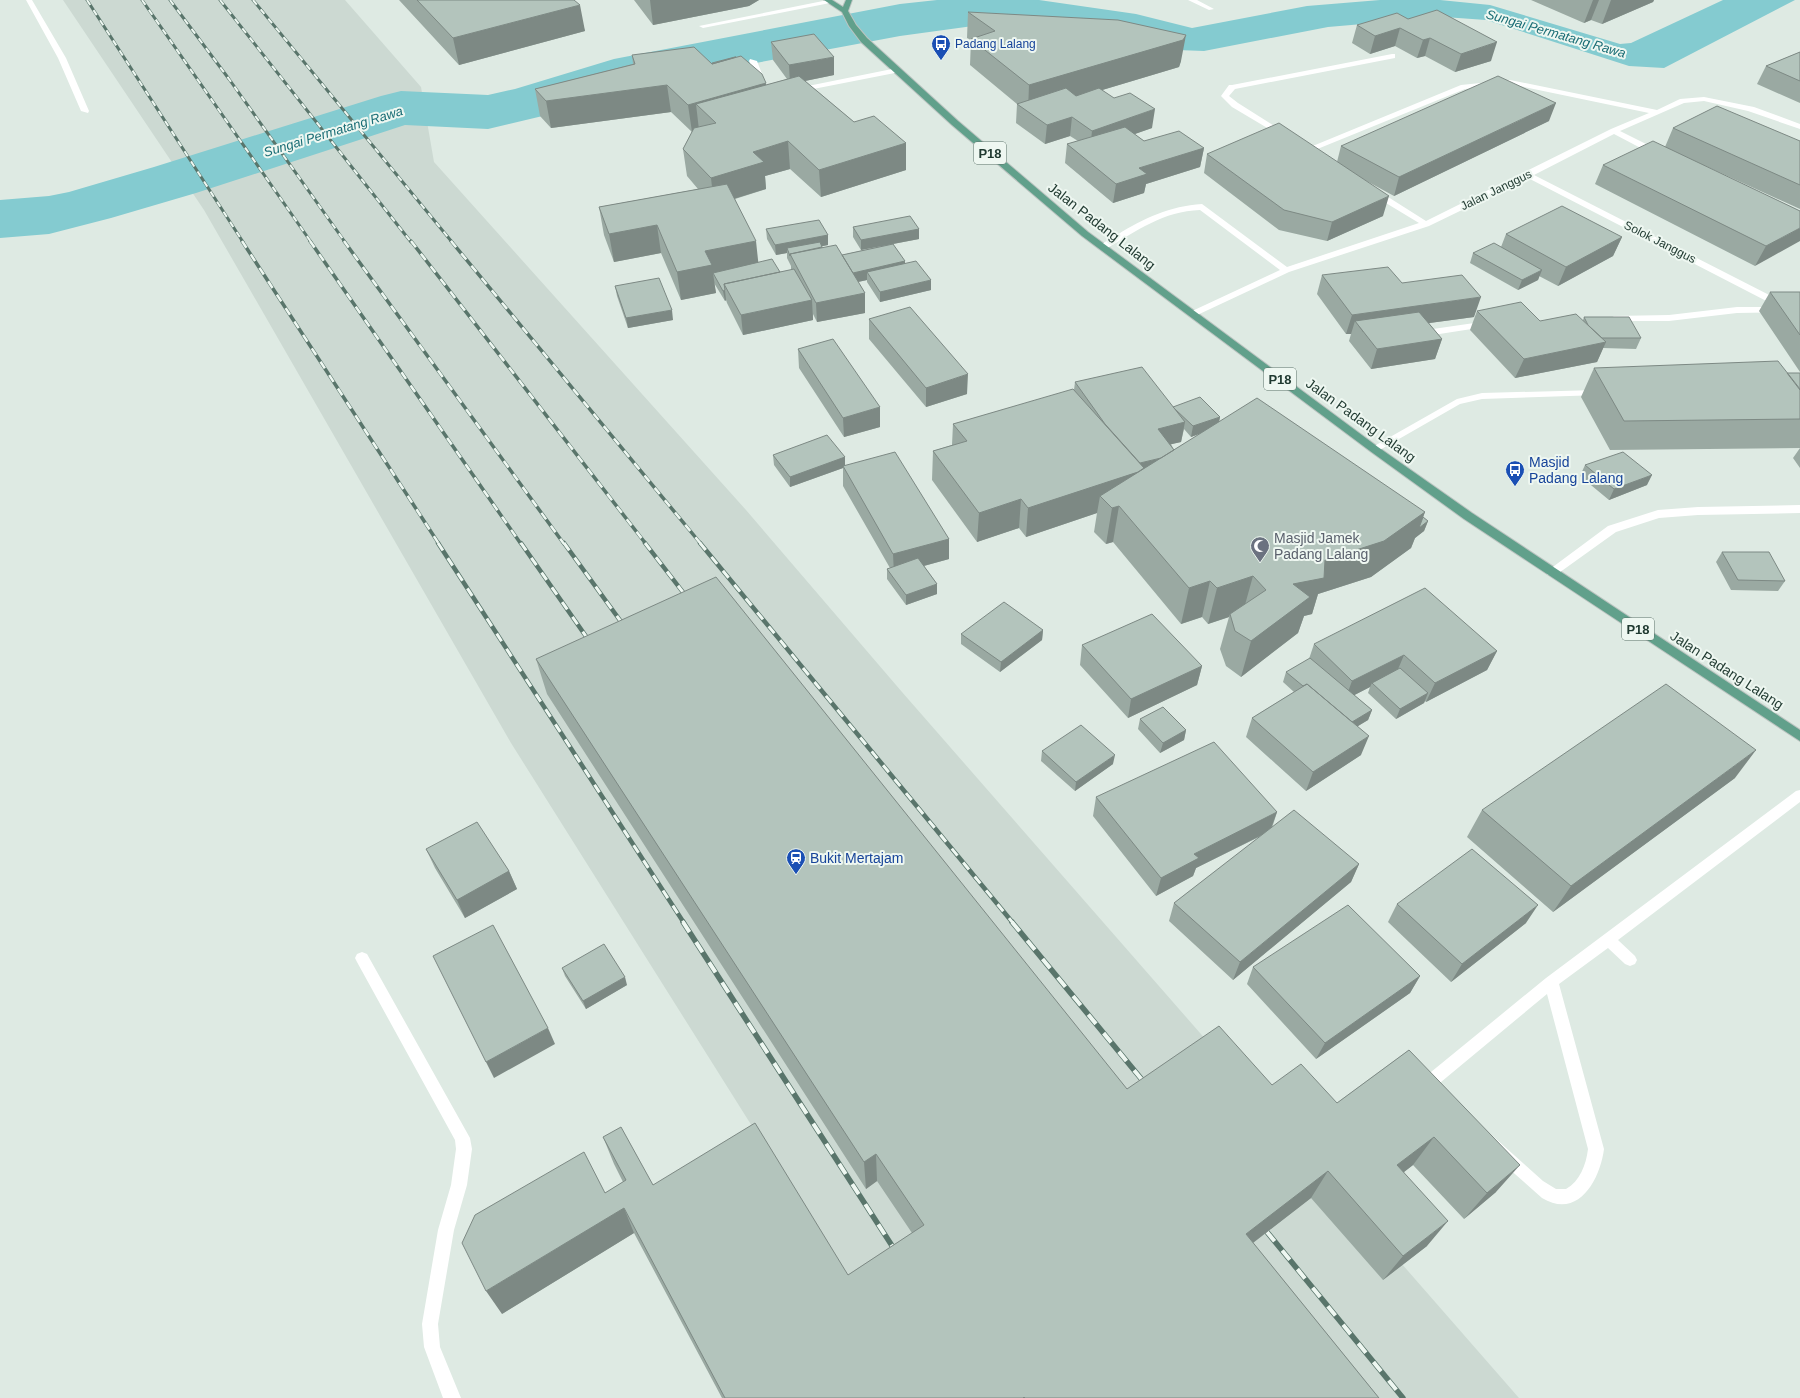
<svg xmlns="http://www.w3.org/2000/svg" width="1800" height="1398" font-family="Helvetica,sans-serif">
<rect width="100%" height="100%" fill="#deeae3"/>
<path fill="#ccd9d2" d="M63,0H345L421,87L434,162L746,510L902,692L1519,1398H923L511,743L204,210Z"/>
<path fill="#84cbd0" d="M1023,0H1039L1136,14L1192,28L1307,6L1380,0H1440L1490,5L1620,44L1631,43L1723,0H1795L1664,68L1629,66L1486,20L1444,17L1328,27L1204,51L1177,50L1032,20L954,21L926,24L899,31L886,14Z"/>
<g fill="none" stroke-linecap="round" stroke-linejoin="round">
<path fill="#84cbd0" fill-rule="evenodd" d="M937,0H1033L1040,9L1032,20L1014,24L973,26L900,36L691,75L627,89L551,114L488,129L405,125L196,193L111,218L49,234L0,238V200L49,196L69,192L154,167L381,96L401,91L488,95L515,89L614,59L900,4Z"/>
<g stroke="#bcc4c1" stroke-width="2">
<path id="major" d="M824,0H832L843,7L846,0H852L848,11L856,25L867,38L958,121L1088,232L1378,447L1472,513L1800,730V741L1464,519L1370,451L1082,236L952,125L861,42L849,26L842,12Z"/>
</g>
<path fill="#fff" fill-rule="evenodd" d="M26,0H32L66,58L89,111L88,113L81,111L58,58Z
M828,0L831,2L830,3L703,28L699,26Z
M1188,0H1197L1214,9L1209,10Z
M1392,54H1395V58L1235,89L1229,96L1238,103L1287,134L1288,136L1284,138L1232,107L1221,96L1229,85H1232Z
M750,59L757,61L766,84L765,86L758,84L749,61Z
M897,68L901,70L900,72L798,92L794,90L798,88Z
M1510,80L1657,110L1680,99L1704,97L1754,107L1800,124V129L1748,111L1704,101L1684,103L1620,131L1660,151V155H1654L1614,134L1534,175L1785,303L1786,306H1800V312L1737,313L1669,321H1611L1609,319L1614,316L1669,315L1737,307H1778L1528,178L1429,226L1289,272L1193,317L1188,314L1190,312L1280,270L1200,210C1164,211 1136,231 1106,249H1100L1099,247C1103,242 1111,239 1117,235C1144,218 1170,206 1202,204L1287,267L1419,223L1371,194V190H1377L1426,221L1611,129L1649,113L1510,84L1465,89L1310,152L1303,150L1461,85Z
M1488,321L1493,324L1491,326L1433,335L1428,332L1433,329Z
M1597,390L1600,391L1602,393L1600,395L1482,399L1460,404L1378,451H1370L1369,449L1457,399L1482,393Z
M1800,505V513L1698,515L1659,518L1616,532L1556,575H1548L1546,572L1608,526L1658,510L1698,507Z
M1800,790V802L1618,940L1635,956L1637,960L1635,964L1630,966L1625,964L1608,948L1559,984L1604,1149C1600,1180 1578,1220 1542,1198L1430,1099L1424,1085L1431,1072L1546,978L1796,791ZM1547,994L1588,1149C1586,1165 1580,1181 1566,1189H1556L1543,1181L1440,1089L1439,1086L1441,1082Z
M362,952L367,954L470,1138L472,1149L467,1185L454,1230L438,1324L440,1347L461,1398H443L424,1347L422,1324L438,1230L451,1185L456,1149L455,1140L357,962L355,958L357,954Z"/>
<use href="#major" fill="#61a08b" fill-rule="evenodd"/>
<g stroke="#59756b" stroke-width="3">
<path id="rail-far3" d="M87,0L243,242
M142,0L311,242
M170,0L229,79L345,242
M220,0L411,242
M253,0L452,242"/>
</g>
<g stroke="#59756b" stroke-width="3.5">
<path id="rail-far2" d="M242,241L439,544
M310,241L521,544
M344,241L564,544
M411,241L646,544
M451,241L701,544"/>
</g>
<g stroke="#59756b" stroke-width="4.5">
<path id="rail-far1" d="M438,543L684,923
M521,543L592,645
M564,543L627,630
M645,543L689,600
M700,543L1013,923"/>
</g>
<g stroke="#59756b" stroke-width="5.5">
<path id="rail" d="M683,922L898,1255
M1012,922L1148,1087
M1267,1232L1403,1398"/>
</g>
<use href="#rail-far3" stroke="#eef7f1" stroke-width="2" stroke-dasharray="6" stroke-linecap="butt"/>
<use href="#rail-far2" stroke="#eef7f1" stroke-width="2.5" stroke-dasharray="8" stroke-linecap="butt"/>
<use href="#rail-far1" stroke="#eef7f1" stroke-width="3" stroke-dasharray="9" stroke-linecap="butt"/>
<use href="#rail" stroke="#eef7f1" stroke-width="4" stroke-dasharray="12" stroke-linecap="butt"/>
</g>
<path fill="#9aa9a2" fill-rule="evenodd" d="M399,0H574L585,31L459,65Z
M634,0H759L749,6L653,25Z
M1531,0H1654L1653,2L1602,24L1591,20L1584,23Z
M968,12L1181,61L1179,67L1102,90L1152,128L1134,134L1144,141L1204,148L1200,167L1146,184L1144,193L1113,203L1065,163L1067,144L1078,141L1070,136L1045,144L1016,123L1017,104L970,65L971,40L967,38Z
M1408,19L1491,61L1455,72L1425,56L1417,58L1395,46L1370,54L1352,43L1357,25Z
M771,42L834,75L805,81L854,122L906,143V170L821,197L790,169L765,176L766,189L735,199L758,262L780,272L791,270V266L787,258V253L776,255L767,239L766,229L828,235V245L822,246V247L842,255L886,245L861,250L853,237V227L919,229V239L893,244L905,263L931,290L880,302L867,282V280L858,282L865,293V313L817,322L813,314V320L743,335L727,303L726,300L725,301L714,283L716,293L681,300L661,253L614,262L604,235L599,207L698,189L687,176L683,149L692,132L671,112L551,128L540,116L535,89L633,64L632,55L712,63L766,85L787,79L773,60Z
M1800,52V103L1757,84L1766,66Z
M1549,121L1394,196L1361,178L1383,216L1327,241L1279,230L1204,173L1207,154L1337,162L1341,146Z
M1673,128L1800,141V209L1688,158L1800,211L1755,266L1595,184L1603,165L1665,147Z
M1506,234L1622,237L1613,256L1558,286L1539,276L1538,280L1518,290L1470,263L1473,253L1501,247Z
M1322,275L1402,283L1474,317L1429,323L1442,339L1435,359L1371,369L1349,341L1351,334H1346L1317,294Z
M615,286L673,320L628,328L617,296Z
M1770,292H1800V372L1759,311Z
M1477,311L1540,321L1583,320L1584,317L1641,338L1636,349L1603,348L1597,362L1515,378L1470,330Z
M869,319L967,394L926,407L869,339Z
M798,349L880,427L844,437L799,368Z
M1594,368L1787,373H1800V468L1793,458L1800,448L1610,450L1581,397Z
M1075,382L1173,407L1220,417L1219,422L1425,512L1423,517L1428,521L1424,531L1415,538L1411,548L1371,577L1318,594L1312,614L1304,616L1298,633L1241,677L1226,666L1220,649L1229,617L1208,624L1202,617L1181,624L1113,542L1106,544L1094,532L1097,513L1026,537L1019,528L977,542L932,480L933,451L952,445L953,424L1074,390ZM1184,429L1191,437L1201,433L1174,450L1171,444L1181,442Z
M773,455L845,457V465L949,539V559L924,566L937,584V594L906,605L887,579V569L890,568L843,486V468L790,487L774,465Z
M1585,465L1647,485L1609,500L1580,476Z
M1722,552L1785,581L1778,591L1731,590L1716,562Z
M1043,630L1042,640L1000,672L961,644V634Z
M1314,644L1497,651L1487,670L1426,702L1425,701L1424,703L1396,719L1368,693L1370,687L1354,695L1372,710L1368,720L1358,726L1361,755L1306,791L1246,737L1252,718L1294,692L1283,682L1286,672L1309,659Z
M1082,645L1202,666L1197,685L1128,718L1080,665Z
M536,659L1127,1089L1272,1085L1337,1103L1409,1050L1496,1192L1464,1219L1413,1165L1404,1172L1427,1246L1383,1280L1311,1198L1253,1243L1379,1398H722L634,1233L502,1314L605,1193L623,1182L614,1164L603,1137L653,1185L848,1275L912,1233L877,1181L866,1189L547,694Z
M1140,719L1186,730L1184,740L1160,753L1138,729Z
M1042,751L1113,764L1075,791L1041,761Z
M1735,778L1553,912L1467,837L1482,810Z
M1096,797L1277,812L1272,828L1359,864L1351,882L1233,980L1169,921L1174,903L1263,835L1196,868L1193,876L1156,896L1093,816Z
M426,849L509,871L517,889L465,918L435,868Z
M1397,904L1526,923L1451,982L1388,922Z
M1253,967L1420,976L1410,993L1316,1059L1247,984Z
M562,968L627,985L586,1009L565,976Z"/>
<path fill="#7d8984" d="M650,0H759L749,6L653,25Z
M1593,0H1599L1591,20L1584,23Z
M1611,0H1654L1653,2L1602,24Z
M580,5L585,31L459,65L453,38Z
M1400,28L1395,46L1370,54L1375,36Z
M1186,35L1181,61L1179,67L1029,112L1028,111L1029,85Z
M1430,38L1425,56L1417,58L1423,40Z
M1497,42L1491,61L1455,72L1461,54Z
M834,57V75L790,84L789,65Z
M766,83L768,110L696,104L699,130L692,132L688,105Z
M667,85L671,112L551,128L546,101Z
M1556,103L1549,121L1394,196L1399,177Z
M1155,109L1152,128L1090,150L1092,131Z
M1072,117L1070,136L1045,144L1047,125Z
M788,141L790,169L765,176L766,189L714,205L711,178L753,152Z
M906,143V170L821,197L819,170Z
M1204,148L1200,167L1146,184L1144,193L1113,203L1116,184L1139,168Z
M1389,196L1383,216L1327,241L1332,222Z
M657,225L661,253L614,262L609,234Z
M1800,228V241L1755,266L1766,246Z
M919,229V239L861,250V240Z
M828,235V245L789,253L787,248V253L776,255L775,245Z
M1622,237L1613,256L1558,286L1566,267Z
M756,241L759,269L713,273L716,293L681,300L677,272L705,251Z
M905,261V271L867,272V280L853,283V273Z
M1542,270L1538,280L1518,290L1522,280Z
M931,280V290L880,302V292Z
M725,290L726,300L725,301L723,291Z
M865,293V313L817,322L816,303Z
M1481,297L1474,317L1363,332L1355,321L1351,334H1346L1352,315Z
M812,300L813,320L743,335L741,315Z
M672,310L673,320L628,328L626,318Z
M1442,339L1435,359L1371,369L1377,349Z
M1606,342L1597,362L1515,378L1524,359Z
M968,374L967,394L926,407V388Z
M880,407V427L844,437L843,418Z
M1220,417L1218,427L1191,437L1193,426Z
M1185,422L1181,442L1155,448L1158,429Z
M1178,454L1100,496L1097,513L1026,537L1028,508L1133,465Z
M845,457V467L843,466V468L790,487V477Z
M1652,475L1647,485L1609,500L1614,489Z
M1021,499L1019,528L977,542L979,513Z
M1119,506L1113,542L1106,544L1112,508Z
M1425,512L1419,528L1428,521L1424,531L1415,538L1411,548L1371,577L1318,594L1312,614L1304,616L1298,633L1241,677L1251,641L1293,584L1325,560Z
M949,539V559L894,574L893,554Z
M1253,576L1243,612L1230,614L1229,617L1208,624L1217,588Z
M1210,581L1202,617L1181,624L1189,588Z
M937,584V594L906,605V595Z
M1043,630L1042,640L1000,672L1001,662Z
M1497,651L1487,670L1426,702L1435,683Z
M1404,655L1396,674L1372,683L1370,687L1345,700L1352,681Z
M1202,666L1197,685L1128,718L1131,699Z
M1428,693L1424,703L1396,719L1400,709Z
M1372,710L1368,720L1343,735L1347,725Z
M1186,730L1184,740L1160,753L1163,743Z
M1369,736L1361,755L1306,791L1313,772Z
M1756,750L1735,778L1553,912L1571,886Z
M1115,755L1113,764L1075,791L1076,782Z
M1277,812L1270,831L1196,868L1193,876L1156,896L1161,878L1194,854Z
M1359,864L1351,882L1233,980L1240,962Z
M509,871L517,889L465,918L457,900Z
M1538,905L1526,923L1451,982L1462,964Z
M1420,976L1410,993L1316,1059L1325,1043Z
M625,977L627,985L586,1009L583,1001Z
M548,1028L555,1044L494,1078L486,1062Z
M1434,1137L1413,1165L1378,1192L1397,1165Z
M876,1154L877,1181L866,1189L864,1162Z
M1520,1165L1496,1192L1464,1219L1487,1193Z
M1328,1171L1311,1198L1232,1259L1246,1234Z
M624,1208L634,1233L502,1314L486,1291Z
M1448,1221L1427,1246L1383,1280L1403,1256Z"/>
<path fill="#b3c4bc" stroke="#7d8984" d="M417,0H574L580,5L453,38Z
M1437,10L1497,42L1461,54L1430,38L1423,40L1400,28L1375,36L1357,25L1397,13L1408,19Z
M968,12L1118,20L1186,35L1183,40L1029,85L971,39L995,31Z
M814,34L834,57L789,65L771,42Z
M694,47L712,64L741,56L762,74L766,83L688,105L667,85L546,101L535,89L635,64L632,55Z
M1800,52V81L1766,66Z
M735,57H736L712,64V63Z
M799,76L854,122L874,116L906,143L819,170L788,141L753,152L764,162L711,178L683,149L694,128L716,123L696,104Z
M1498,76L1556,103L1399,177L1341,146Z
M1066,88L1076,96L1099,88L1114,98L1130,93L1155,109L1092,131L1072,117L1047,125L1017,104Z
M1717,106L1800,141V185L1673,128Z
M1279,123L1389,196L1332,222L1284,210L1207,154Z
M1125,127L1144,141L1179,131L1204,148L1139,168L1147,174L1116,184L1067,144Z
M1653,141L1800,211V228L1766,246L1603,165Z
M727,184L756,241L705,251L712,265L677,272L657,225L609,234L599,207Z
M1562,206L1622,237L1566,267L1506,234Z
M910,216L919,229L861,240L853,227Z
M819,220L828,235L775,245L766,229Z
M820,242L822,247L790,254V256L787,248Z
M1494,243L1542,270L1522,280L1473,253Z
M893,244L905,261L853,273L842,255Z
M836,245L865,293L816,303L790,254Z
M772,259L780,272L724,284L725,290L723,291L713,273Z
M916,261L931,280L880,292L867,272Z
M1388,267L1402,283L1462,275L1481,297L1352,315L1322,275Z
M794,269L812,300L741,315L724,284Z
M659,278L672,310L626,318L615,286Z
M1770,292H1800V335Z
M1521,302L1540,321L1576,314L1606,342L1524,359L1477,311Z
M910,307L968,374L926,388L869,319Z
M1419,312L1442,339L1377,349L1355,321Z
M1584,317H1629L1641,338H1602L1588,325Z
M833,339L880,407L843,418L798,349Z
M1778,361L1800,389V419L1624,421L1594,368Z
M1142,367L1185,422L1158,429L1174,450L1161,458L1140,463L1105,424L1075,382Z
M1787,373H1800V390Z
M1073,389L1144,468L1138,472L1028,508L1021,499L979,513L933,451L967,441L953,424Z
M1200,397L1220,417L1193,426L1176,410L1173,407Z
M1257,398L1425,512L1384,541L1325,560L1324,578L1293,584L1310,597L1251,641L1235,631L1230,614L1266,590L1253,576L1217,588L1210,581L1189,588L1119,506L1112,508L1100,496Z
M827,435L845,457L790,477L773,455Z
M895,452L949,539L893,554L843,466Z
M1623,452L1652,475L1614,489L1585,465Z
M1423,517L1428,521L1419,528Z
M1722,552H1769L1785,581L1738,580Z
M918,558L937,584L906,595L887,569Z
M716,577L1127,1089L1219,1026L1272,1085L1301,1064L1337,1103L1409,1050L1520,1165L1487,1193L1434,1137L1397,1165L1448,1221L1403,1256L1328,1171L1246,1234L1379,1398H1025L1024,1397L1023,1398H725L624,1208L486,1291L462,1243L475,1215L584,1152L605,1193L626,1180L603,1137L621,1127L653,1185L755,1123L848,1275L924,1225L876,1154L864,1162L536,659Z
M1425,588L1497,651L1435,683L1404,655L1352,681L1314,644Z
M1004,602L1043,630L1001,662L961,634Z
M1152,614L1202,666L1131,699L1082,645Z
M1310,658L1372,710L1352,722L1307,684L1303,686L1286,672Z
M1400,668L1428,693L1400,709L1372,683Z
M1307,684L1369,736L1313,772L1252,718Z
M1666,684L1756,750L1571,886L1482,810Z
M1163,707L1186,730L1163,743L1140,719Z
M1081,725L1115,755L1076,782L1042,751Z
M1214,742L1277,812L1194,854L1199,858L1161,878L1096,797Z
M1294,810L1359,864L1240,962L1174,903Z
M477,822L509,871L457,900L426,849Z
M1472,849L1538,905L1462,964L1397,904Z
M1348,905L1420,976L1325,1043L1253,967Z
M493,925L548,1028L486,1062L433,956Z
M604,944L625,977L583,1001L562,968Z"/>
<defs>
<g id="bus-pin" transform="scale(1)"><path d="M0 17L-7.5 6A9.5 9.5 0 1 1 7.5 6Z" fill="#1a4fb4" stroke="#eef7f1"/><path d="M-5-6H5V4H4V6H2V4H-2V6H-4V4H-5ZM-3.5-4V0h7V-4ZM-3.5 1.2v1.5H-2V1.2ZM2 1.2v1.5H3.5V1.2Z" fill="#fff"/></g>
<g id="mosque-pin" transform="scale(1)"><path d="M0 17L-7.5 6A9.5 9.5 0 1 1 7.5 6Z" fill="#6b7280" stroke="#eef7f1"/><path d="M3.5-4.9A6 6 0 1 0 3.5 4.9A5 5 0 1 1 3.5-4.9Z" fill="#fff"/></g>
<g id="station-pin" transform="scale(1)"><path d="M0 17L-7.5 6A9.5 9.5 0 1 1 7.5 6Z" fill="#1a4fb4" stroke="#eef7f1"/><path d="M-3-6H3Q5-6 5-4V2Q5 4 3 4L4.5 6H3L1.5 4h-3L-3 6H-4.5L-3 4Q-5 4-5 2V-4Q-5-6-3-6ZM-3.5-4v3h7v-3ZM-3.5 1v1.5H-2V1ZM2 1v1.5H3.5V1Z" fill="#fff"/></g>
</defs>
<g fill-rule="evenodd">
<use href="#bus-pin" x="941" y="44"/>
<use href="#bus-pin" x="1515" y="470"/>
<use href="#mosque-pin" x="1260" y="546"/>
<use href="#station-pin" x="796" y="858"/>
</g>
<g text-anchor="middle" stroke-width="4" stroke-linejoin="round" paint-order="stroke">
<g font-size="12" fill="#164399" stroke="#eef7f1" text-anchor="start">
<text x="955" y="48">Padang Lalang</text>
</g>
<g font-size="12" fill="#1f3930" stroke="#eef7f1">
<text transform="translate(1496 190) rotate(-26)" y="4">Jalan Janggus</text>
<text transform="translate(1660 242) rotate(27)" y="4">Solok Janggus</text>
</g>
<g font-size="13" font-style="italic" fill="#196d75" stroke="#eef7f1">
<text transform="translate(1556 33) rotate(16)" y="5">Sungai Permatang Rawa</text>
<text transform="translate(333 131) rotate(-17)" y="5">Sungai Permatang Rawa</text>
</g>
<g fill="#eef7f1" stroke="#5d726a" stroke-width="1">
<rect x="974" y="142" width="32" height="22" rx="3"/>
<rect x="1264" y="368" width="32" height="22" rx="3"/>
<rect x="1622" y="618" width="32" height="22" rx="3"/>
</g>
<g font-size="13" font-weight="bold" fill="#1f3930">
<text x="990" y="158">P18</text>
<text x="1280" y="384">P18</text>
<text x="1638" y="634">P18</text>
</g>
<g font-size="14" fill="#1f3930" stroke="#eef7f1">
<text transform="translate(1102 226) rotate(38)" y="5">Jalan Padang Lalang</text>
<text transform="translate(1361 420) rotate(36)" y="5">Jalan Padang Lalang</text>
<text transform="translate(1727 670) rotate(33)" y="5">Jalan Padang Lalang</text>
</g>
<g font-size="14" fill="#164399" stroke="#eef7f1" text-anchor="start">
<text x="1529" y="467">Masjid<tspan x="1529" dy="16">Padang Lalang</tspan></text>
<text x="810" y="863">Bukit Mertajam</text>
</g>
<g font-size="14" fill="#5b616d" stroke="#eef7f1" text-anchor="start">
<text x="1274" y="543">Masjid Jamek<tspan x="1274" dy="16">Padang Lalang</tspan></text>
</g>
</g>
</svg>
